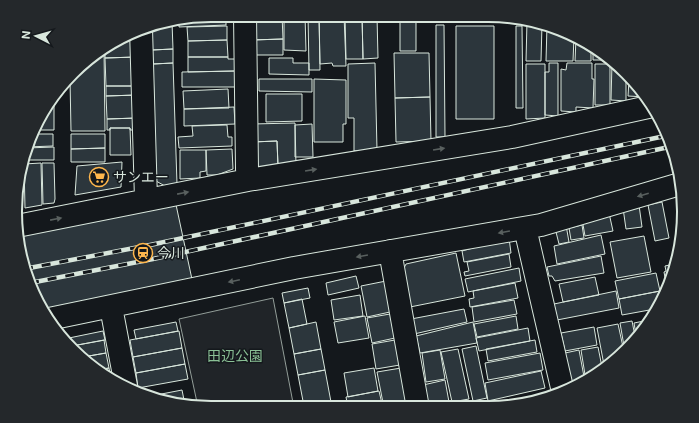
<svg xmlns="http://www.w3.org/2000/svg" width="699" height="423" font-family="Inter,'Noto Sans JP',sans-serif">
<rect width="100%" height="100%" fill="#14181c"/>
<path fill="#202428" stroke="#939e99" d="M273,298L294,408L198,407L179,319Z"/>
<path fill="#2c363c" stroke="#d8e6dc" d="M212,15H226V25L179,27V20Z
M255,15H282L283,39L252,40Z
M284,15H305L306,51L284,50Z
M308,15H319L320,70H309Z
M319,15H344L346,66H333L332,63L320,64Z
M345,15H362L363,59H346Z
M362,15L377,16L378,58L363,59Z
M406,15H416V51H400V20Z
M527,21L542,24L541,61H526Z
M172,22L173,49L152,50V25Z
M436,25H444L445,137H436Z
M547,25L574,37L573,61H546Z
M227,26V40L188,41L187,27Z
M456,26H494V119H456Z
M516,26H522L523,108H516Z
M136,35V57L105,58V49L129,36Z
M576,38L591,45V61H575Z
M283,39V55H253L252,40Z
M227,40L228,57H188V41Z
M593,46L597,48L607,58V60H593Z
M104,49L105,131H71L70,79L92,55Z
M173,49V63L153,64L152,50Z
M394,53H429L430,97L395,98Z
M136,57V86H106L105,58Z
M188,57H228V59H235V71L188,72Z
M269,58H293V63H309V75L269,74Z
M173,63L177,184L165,186L156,181L153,64Z
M375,63L377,150L354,151V118H348V64Z
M549,63H558V116L545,115V72H549Z
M567,63H592V79H594L593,108L576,107V112L561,111V69L566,70Z
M612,63L626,78V101L611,100Z
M526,64H545V118L526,119Z
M595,64H610V105H595Z
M235,71V87H182V72Z
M259,79H312V92L259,91Z
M314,79L346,80V124H343V142H314Z
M629,80L645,96V97L628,96Z
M106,86H136L137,95L106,96Z
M228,89L229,108L184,109L183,91Z
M266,94H302V121L266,122Z
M137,95V118L107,119L106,96Z
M430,97L431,141L396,142L395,98Z
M54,105V130H34L47,106Z
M234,107L235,124L184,126V109Z
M137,118V130H130V128H110V130H107V119Z
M295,123L296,165H278L277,141L252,142V124Z
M312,124L313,157H295V125Z
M227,125L228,137H232V146L179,148L178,137L193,136L192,126Z
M110,128H130L131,155H110Z
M33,134H53V146L26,147Z
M71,134H105V148L71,149Z
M277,141L278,167L253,168L252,142Z
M54,147V160H23L26,148Z
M105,148V162H71V149Z
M232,149L233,169L217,175H207L206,150Z
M180,150H206V171L200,172V178L180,179Z
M122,162L121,187L75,195L77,166Z
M41,163L42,205L25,208L24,164Z
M42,163H54L55,199L54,203L43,204Z
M175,200L193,284L46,314L26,275L18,231Z
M662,202L669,238L655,241L648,205Z
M639,205L642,227L626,229L623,208Z
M609,213L613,231L585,236L582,219Z
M566,225L569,242L559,244L555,228Z
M582,225L584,238L571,240L569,228Z
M601,235L605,254L557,264L554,246Z
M644,236L651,272L617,278L610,242Z
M509,238L511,253L464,262L462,251Z
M456,253L465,296L410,307L402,272L406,264Z
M509,254L511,267L465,276L464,272L469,271L467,262Z
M601,256L604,273L555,281L552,276H549L547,267Z
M674,264L666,283L664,272L666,271L665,266Z
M519,268L521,281L468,292L465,279Z
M656,273L660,291L619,299L615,281Z
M356,276L359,288L328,295L326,283Z
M595,277L599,295L563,302L559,284Z
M386,281L390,300L388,301L390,312L367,317L361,286Z
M515,283L518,298L470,307L469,299L474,298L473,291Z
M308,288L310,298L284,303L282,293Z
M616,291L619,308L557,320L554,304Z
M660,291L661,297L659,301L654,302L655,309L622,315L619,299Z
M360,295L363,316L334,320L331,300Z
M302,299L307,324L289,328L284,303Z
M514,300L517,314L474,322L472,307Z
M464,309L467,322L414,334L411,319Z
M390,314L395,338L372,343L367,318Z
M365,316L369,338L338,343L334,322Z
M516,316L518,329L477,337L474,324Z
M649,320V322L636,335L634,323Z
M632,321L635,336L624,346L620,323Z
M176,322L178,331L136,339L134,330Z
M316,322L321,349L294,354L289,328Z
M473,322L477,343L420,353L416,336Z
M618,324L623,347L604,365L597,328Z
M594,327L597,345L565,351L561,333Z
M528,328L530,341L479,351L476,338Z
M103,331L105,340L72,346L64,339Z
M179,331L182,348L133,357L130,340Z
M104,340L106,353L83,357L72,346Z
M395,340L400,365L376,369L372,344Z
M535,340L537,352L488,361L486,349Z
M476,346L487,398L473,401L462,349Z
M598,347L602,367L586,381L581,350Z
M182,348L185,364L136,373L133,357Z
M321,349L325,370L298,375L294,354Z
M458,349L469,399L452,402L441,352Z
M440,350L445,379L426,382L422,353Z
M579,350L585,382L575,385L574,381H570L565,353Z
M106,353L109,368L97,370L83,357Z
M540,353L543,370L488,380L485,363Z
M185,364L188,379L138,388L136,373Z
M109,368L111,379L102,375L97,370Z
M374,368L378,391L348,397L344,373Z
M401,368L408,408H384L377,372Z
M325,370L331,402L299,408L298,402L303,401L298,375Z
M541,371L545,388L488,401L485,383Z
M445,380L449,402L435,404L426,401L423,385Z
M182,390L185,405L146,397Z
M379,391L383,408H348L346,397Z
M331,402L332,408H301Z"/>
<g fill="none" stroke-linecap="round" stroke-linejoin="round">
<g stroke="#d8e6dc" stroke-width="24">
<path id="minor" d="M245,15L247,169L248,180
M141,29L146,200
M17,226L248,180L512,137L653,106
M525,228L563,392
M390,251L418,408
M111,307L126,386
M49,319L294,268L541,225L680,184"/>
</g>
<use href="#minor" stroke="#14181c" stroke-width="22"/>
<g stroke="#d8e6dc" stroke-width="4.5">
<path id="rail" d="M24,269L150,245L665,136
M30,283L153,259L669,147"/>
</g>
<use href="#rail" stroke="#14181c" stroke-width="3" stroke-dasharray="9" stroke-linecap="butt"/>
</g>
<defs><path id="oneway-solid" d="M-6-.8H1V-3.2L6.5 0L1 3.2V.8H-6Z"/></defs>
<g fill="#59605f">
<use href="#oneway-solid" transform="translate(439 149) rotate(-9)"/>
<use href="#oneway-solid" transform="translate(311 170) rotate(-9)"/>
<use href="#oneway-solid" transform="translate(183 193) rotate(-11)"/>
<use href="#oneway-solid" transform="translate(643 195) rotate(164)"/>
<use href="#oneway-solid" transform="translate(56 219) rotate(-11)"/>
<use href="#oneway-solid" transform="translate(504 232) rotate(170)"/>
<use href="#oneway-solid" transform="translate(362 256) rotate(170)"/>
<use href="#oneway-solid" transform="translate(234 281) rotate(168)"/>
</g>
<defs>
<g id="supermarket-ring" transform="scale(1)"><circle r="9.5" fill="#14181c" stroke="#ffb74d" stroke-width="1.5"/><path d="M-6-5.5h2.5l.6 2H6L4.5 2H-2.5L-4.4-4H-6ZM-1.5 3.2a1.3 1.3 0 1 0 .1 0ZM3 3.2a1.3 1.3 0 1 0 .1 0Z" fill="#ffb74d"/></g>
<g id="station-ring" transform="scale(1)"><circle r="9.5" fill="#14181c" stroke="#ffb74d" stroke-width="1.5"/><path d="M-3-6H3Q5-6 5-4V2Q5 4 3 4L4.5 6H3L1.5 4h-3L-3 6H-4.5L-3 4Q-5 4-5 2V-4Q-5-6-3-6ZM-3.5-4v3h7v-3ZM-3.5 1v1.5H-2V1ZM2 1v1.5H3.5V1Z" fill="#ffb74d"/></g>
</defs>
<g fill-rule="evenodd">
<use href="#supermarket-ring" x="99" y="177"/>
<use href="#station-ring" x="143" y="253"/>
</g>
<g text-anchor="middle" stroke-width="3" stroke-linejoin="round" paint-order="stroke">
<g font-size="14" fill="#d8e6dc" stroke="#14181c" text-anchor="start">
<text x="113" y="182">サンエー</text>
<text x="157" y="258">今川</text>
</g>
<g font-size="14" fill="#8ac095" stroke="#14181c">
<text x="235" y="361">田辺公園</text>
</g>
</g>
<path d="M0 0H699V423H0ZM211 22H488A189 189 0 0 1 677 211V212A189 189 0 0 1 488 401H211A189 189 0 0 1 22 212V211A189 189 0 0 1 211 22Z" fill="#24282b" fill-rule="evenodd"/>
<path fill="none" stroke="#d8e6dc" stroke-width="2" d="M211 22H488A189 189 0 0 1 677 211V212A189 189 0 0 1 488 401H211A189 189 0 0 1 22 212V211A189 189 0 0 1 211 22Z"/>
<g transform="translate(36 36) rotate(276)" stroke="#14181c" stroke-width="3" paint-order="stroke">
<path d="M0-3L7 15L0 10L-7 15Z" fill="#d8e6dc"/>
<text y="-6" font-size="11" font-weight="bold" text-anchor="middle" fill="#d8e6dc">N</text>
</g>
</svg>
